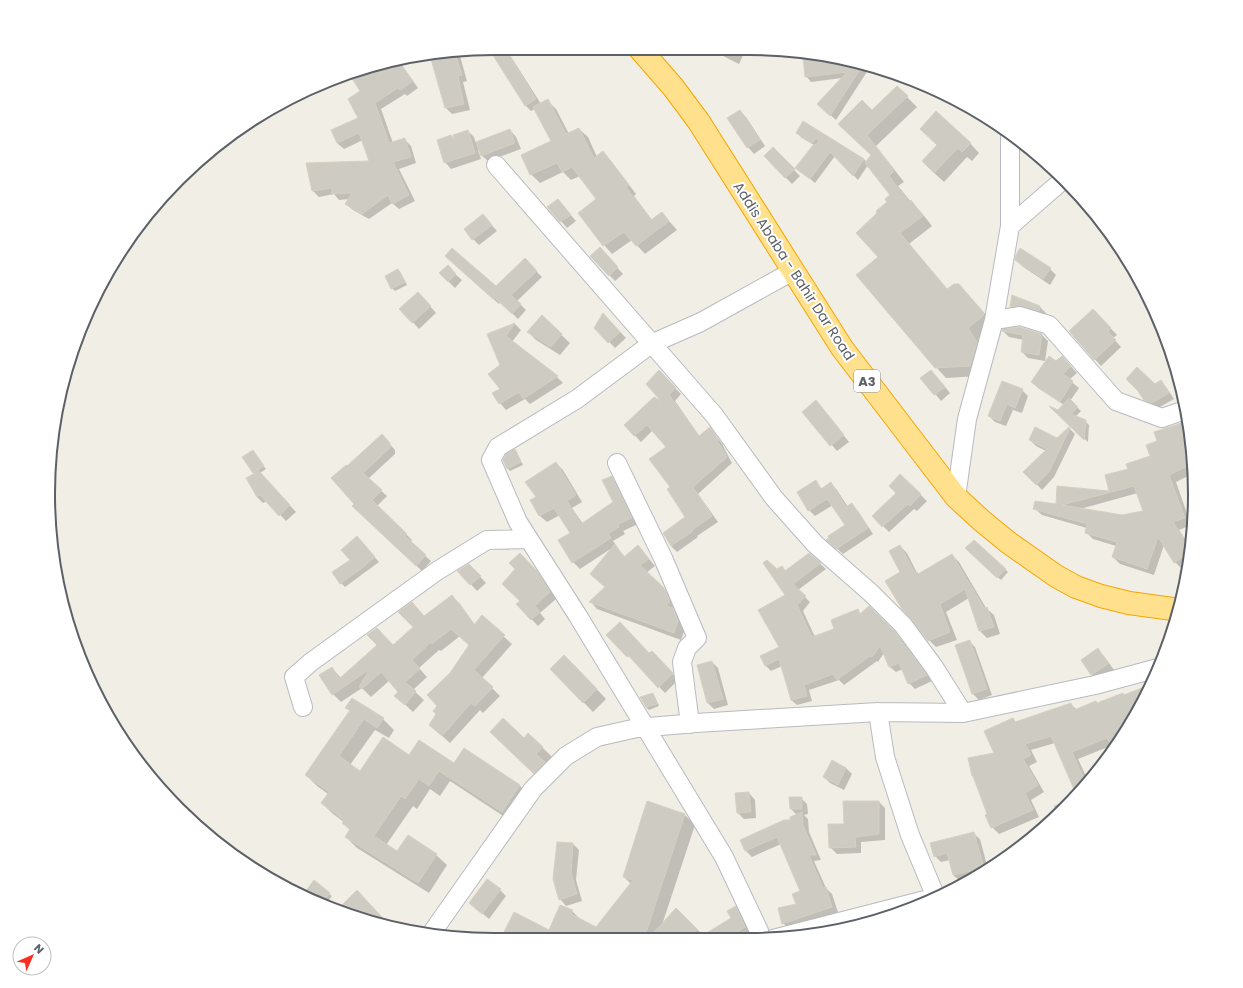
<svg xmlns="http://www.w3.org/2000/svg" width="1243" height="988" font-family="Poppins,sans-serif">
<rect width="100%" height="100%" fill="#f1eee5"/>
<path fill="#0003" fill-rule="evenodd" d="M498,48H516L508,52L541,104L547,100L556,109L569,134L579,129L588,137L597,157L603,152L611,161L636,194L634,196L652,220L662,213L677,230L645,254L632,240L612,254L604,245L598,199L580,176L571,180L563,172L540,183L531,174L552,141L535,109L531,111L525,105Z
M720,49H746L739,64L725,57L719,51Z
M461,52L462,55L460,56L467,81L463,82L470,110L452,114L446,108L443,57L441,55Z
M812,56L870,67L836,120L818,104L842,78L811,82L806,76L810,57Z
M399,61L418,88L407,96L405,94L381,109L393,143L405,140L411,146L416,163L399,169L415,201L399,209L392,203L369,219L353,210L346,204L349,199L339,200L334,194L319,197L313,191L307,164L370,162L363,140L344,149L337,143L360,118L362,91L351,75L368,67L372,71L383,63Z
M897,87L917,107L876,146L904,182L898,186L911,202L921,212L932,226L909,244L948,290L959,285L994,324L978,339L987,352L980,376L946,378L936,367L880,257L889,202L891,195L868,165L858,180L835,156L815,183L797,168L814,145L802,138L797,133L804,122L864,159L867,163L872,155L849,134Z
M740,111L746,117L765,146L754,154L748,147Z
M510,130L516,137L521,149L488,161L481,155L480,150H478L481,159L451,169L445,162L456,141L468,131L474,137L476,143Z
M970,143L979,153L972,161L967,157L944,182L932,171L938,145Z
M773,148L800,176L792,184L765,156Z
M558,200L576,221L567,228L549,207Z
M483,215L497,231L479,245L473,239Z
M600,249L623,274L615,281L591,256Z
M525,260L542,277L517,301L526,310L518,319L500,302L499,304L452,262L496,287Z
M1016,260L1050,269L1056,275L1050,285L1022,266Z
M447,267L462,280L455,288L440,273Z
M398,270L401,273L407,285L395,291L392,288Z
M1013,296L1040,307L1046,313L1045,316L1017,313L1011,307Z
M424,299L436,313L419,329L401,309Z
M1093,310L1117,335L1113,338L1121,347L1101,366L1070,332Z
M542,317L570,343L560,355L536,340L528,332Z
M609,320L626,338L615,348L595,327Z
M515,324L521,330L512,342L557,377L563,383L530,404L525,399L506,410L500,403L501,366L488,335Z
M1003,331L1042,335L1048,341L1045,361L1028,358L1022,352L1024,340L1009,337Z
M1056,363H1068L1077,373L1069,380L1079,388L1070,401L1081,411L1075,417L1085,421L1089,425L1088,442L1053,409L1058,411L1064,405L1038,388L1032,382Z
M659,372L681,394L675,401L700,437L710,428L723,445V446L732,463L698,494L718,522L697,536L698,537L677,552L671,546L687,518L671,487L668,447L653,430L641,442L626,426L665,404Z
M937,377L950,393L941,401L922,378Z
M1161,382L1166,387L1174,399L1158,408L1151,405L1145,400L1155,385Z
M1022,390L1028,396L1022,413L1013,410L1006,426L995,422L989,416Z
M822,408L849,442L837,451L804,412Z
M1188,423L1191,436L1192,474L1176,482L1191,525L1179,530L1190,546L1187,566L1182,569L1175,562L1164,545L1154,575L1120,564L1113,557L1116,546L1093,539L1086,532L1087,528L1042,515L1034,508L1057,505L1110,492L1129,470L1152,456L1158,442ZM1138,493L1144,512L1122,516L1080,509Z
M1069,428L1075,434L1054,477L1042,490L1025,472L1046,451L1036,446L1030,440L1058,439Z
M387,441L395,450V454L368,479L387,496L377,506L412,540L410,542L431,561L422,571L359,512L355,504L347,468Z
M515,450L517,453L523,465L510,471L508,469Z
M255,454L266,469L260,473L296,512L286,521L267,501L263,503L257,497L255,474L243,457Z
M556,463L563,470L582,502L572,508L583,524L614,503L611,477L618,484L638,524L623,531L625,534L613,541L616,545L615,546L625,557L645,554L655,566L646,573L671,596L676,608L674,611L680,617L685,629L681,640L597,609L591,602L606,588L591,574L612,548L580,569L573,562L559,541L572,533L560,515L547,522L540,516L531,501L537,497Z
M900,475L927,501L917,511L914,509L889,532L873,516L898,493Z
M815,482L822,489L831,484L837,490L848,507L852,505L858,511L873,534L843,554L834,546L846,526L833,505L815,516L809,510Z
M357,537L379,562L345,587L341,583L351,560Z
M974,541L1008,572L1001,580L966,548Z
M900,546L907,553L918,575L952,555L959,562L986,608L994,615L1000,634L987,638L980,631L969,598L946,612L957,640L936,647L929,640L901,572Z
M809,554L826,569L798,590L810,602L803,611L815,637L835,629L857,610L861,614L869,607L901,639L932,681L915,689L909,683L903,669L896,672L890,667L884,653L878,662L877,661L844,685L839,680L809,690L812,701L797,705L791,700L782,666L771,671L766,666L780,647L786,596L777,571L782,567L786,571Z
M526,560L543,579L556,599L540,613L545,619L538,626L517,604L521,601Z
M459,571H475L486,583L477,591Z
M452,596L460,604L475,625L482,617L512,644L482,678L500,696L483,713L480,710L450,743L430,725L437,714L439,706L451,674L470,646L460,636L441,651L439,650L419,668L427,677L413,690L424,700L413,712L396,696L400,692L390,680L371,697L362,688L341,702L333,694L332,668L341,678L393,646L425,617Z
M608,635L658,658L678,680L665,693Z
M969,641L975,647L992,695L979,700L973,694L957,645Z
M1098,650L1104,656L1114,670L1098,681L1092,674Z
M712,662L718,668L728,705L714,709L708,703L698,665Z
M574,665L606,699L593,712L551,669Z
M1150,688L1114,747L1113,745L1078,759L1086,776L1098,770L1077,794L1071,783H1072L1055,743L1031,750L1037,762L1029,766L1044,792L1031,800L1039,817L999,834L992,827L988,814L996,754L1013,719L1016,722L1071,704L1077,710Z
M653,694L655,697L659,706L649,710L646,707Z
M352,699L383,719L394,730L389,738L375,730L350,765L360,772L410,756L454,764L465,750L520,786L531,797L514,823L450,781L440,796L430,789L417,809L413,806L386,845L398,852L436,855L447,865L429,893L357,848L346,837L350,830L343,823L344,822L333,814L322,803L328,794L317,786L306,775L350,711L347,708Z
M529,734L552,757L545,764L553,772L544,782L501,741L524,740Z
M832,762L846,768L852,774L844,790L830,783L824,777Z
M749,793L755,800L756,818L744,819L738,813Z
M790,798H801L807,804L808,814L804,815L808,819L809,832L821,860L814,861L826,888L832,894L838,912L789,929L783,923L797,905L802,892L781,844L752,857L746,851L741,840L791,821L797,815L791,809Z
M1073,798L1057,814L1054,806Z
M879,802L885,808V840L861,842V853L837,854L830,847Z
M685,815L695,825L662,925L697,929L707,939L501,940L550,931L572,911L581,920L596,928L631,884L624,877Z
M973,833L980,839L988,869L976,877L960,881L953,875L950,860L941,862L935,856Z
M573,844L579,850L576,880L582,901L566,906L560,899Z
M500,890L506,896L489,919L470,903Z
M310,893L329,894L332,896L325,905Z
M735,907L741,913L751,933L742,939H714L710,932L733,918Z"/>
<path fill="#cecbc3" stroke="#d6d0c2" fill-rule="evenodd" d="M494,48H505L536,99L525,106L489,49Z
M455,53L462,75L458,76L464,104L445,108L431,59L441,57L440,55Z
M814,56L869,67V70L859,71L830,116L817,104L847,72L805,77L803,57Z
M398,61L413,81L400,90L398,88L375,103L389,143L405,138L411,157L393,162L409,195L392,204L388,195L362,214L345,204L352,193L332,194V188L312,191L306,163L369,161L359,133L337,143L331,130L358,118L348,99L360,91L350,75L368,67L370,70L381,63Z
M897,86L908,96L867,135L894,171L889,176L909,202L911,200L923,216L900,233L947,289L954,284H959L984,313V315L968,328L977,342L970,366L935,368L856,275L878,257L856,233L877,213L876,211L887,202L885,199L890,195L865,163L871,155L838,124L862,100L872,110Z
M548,99L566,134L579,128L594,158L603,151L629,185L626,187L651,220L662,212L669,221L636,246L624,232L603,246L578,213L596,199L572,167L562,172L557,163L530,175L521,155L551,141L533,107Z
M740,110L760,140L747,148L727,118Z
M936,111L971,143L962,152L958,148L934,173L922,161L937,145L920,129Z
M803,121L864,159L853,176L830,152L810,179L795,168L814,144L816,145L819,141L816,138L812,143L796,133Z
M510,129L515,143L481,156L476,142Z
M468,130L475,153L444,163L437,140L451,135L454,139L453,135Z
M773,147L795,169L785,178L764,156Z
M558,199L571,215L560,222L547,207Z
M483,214L492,225L472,240L464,229Z
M600,247L618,267L609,276L590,256Z
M452,248L496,286L525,258L537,271L511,295L521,304L512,314L494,297L493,299L445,256Z
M1020,248L1051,268L1043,279L1015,260L1016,255Z
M448,265L456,274L448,282L439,273Z
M398,269L405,282L391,289L385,276Z
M418,292L431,306L412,323L399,309Z
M1012,295L1040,306L1039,311L1023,306L1010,307Z
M1093,309L1111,328L1108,332L1116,340L1094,360L1069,331Z
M603,313L620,332L608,343L594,328Z
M542,315L562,334L551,347L527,332Z
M515,323L506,336L558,376L523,399L519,392L499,404L492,393L500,389L488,374L500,365L487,334Z
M1019,327L1042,334L1039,355L1021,352L1023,335L1002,331V329Z
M1049,356L1056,361L1062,356L1071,366L1063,374L1073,381L1060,402L1031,382Z
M1137,367L1155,384L1161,380L1169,393L1152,403L1144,400L1138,391L1126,379Z
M659,370L676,388L669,395L699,436L710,427L718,439L717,440L727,457L693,487L712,516L692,530L693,531L671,546L663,533L685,517L667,489L670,487L649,459L666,447L647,425L634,436L624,425L654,397L661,401L646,384Z
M931,370L945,387L934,395L920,378Z
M1002,381L1023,389L1015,408L1007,404L1000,421L988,416Z
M1069,398L1078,407L1071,414L1086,420L1084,440L1049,406L1058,410Z
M816,400L844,435L830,446L802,412Z
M1188,421L1191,436L1192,464L1169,475L1185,518L1173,522L1190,548L1189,553L1174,563L1158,537L1147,569L1112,557L1117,542L1085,533L1087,524L1033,509L1035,501L1056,504L1057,486L1109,491L1105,475L1128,469L1126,464L1150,456L1146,445L1157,441L1154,432ZM1134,486L1143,511L1122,515L1062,505Z
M1035,427L1057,438L1069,427L1070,428L1049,472L1036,485L1023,472L1047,449L1029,440Z
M382,434L390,443V448L363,473L382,490L372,500L407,534L405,536L426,555L416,566L352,506L354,504L331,478L346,465L347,466Z
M515,449L521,462L507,469L503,460L506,454Z
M253,450L264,466L253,473L242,457Z
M556,462L576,495L567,501L581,524L613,502L602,480L612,476L632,518L618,524L619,527L608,534L611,538L572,563L558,540L570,533L554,508L539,516L530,500L536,497L525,482Z
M259,471L290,505L279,516L260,495L257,497L246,478Z
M900,474L921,494L910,506L908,504L882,527L872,516L896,493L889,486Z
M816,480L821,489L831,482L846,507L852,503L868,528L836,549L826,540L829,538L828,536L845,525L827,499L808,511L797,492Z
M357,536L375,557L362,568L340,584L332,572L350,560L341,550Z
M974,540L1006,569L997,578L965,548Z
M615,544L624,557L638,545L649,559L640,565L664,588L670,601L666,606L673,608L678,621L674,633L589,602L605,587L590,574Z
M900,545L915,573L917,572L918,574L952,554L984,608L987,607L994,627L979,631L965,589L940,604L950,632L928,641L911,619L902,609L885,581L900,572L889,551Z
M520,553L537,571L550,592L535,606L540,612L531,620L516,604L520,601L502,584L515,569L509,563Z
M809,553L821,563L793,584L806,596L797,605L812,637L834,629L831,620L858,609L860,614L869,606L895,632L927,675L908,684L899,663L889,667L880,646L872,657L870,656L837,680L833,674L804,685L807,696L791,700L779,659L765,666L760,656L779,647L758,610L785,595L763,563L767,560L777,569L782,566L785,571Z
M469,564L481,576L470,585L457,571Z
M452,595L474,625L482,615L505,635L474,670L493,687L475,706L471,703L442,736L429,725L436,714L433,711L437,706L427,695L450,673L469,645L451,629L432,644L431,642L412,660L420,669L405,682L416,691L405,705L394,696L398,692L381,672L362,689L359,687L370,669L332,695L319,675L332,667L339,679L377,645L367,635L377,628L393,645L413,627L398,612L412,602L424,616Z
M620,622L649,653L652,651L673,673L658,688L629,656L627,657L606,635Z
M970,640L987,689L972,694L955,645Z
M1098,648L1108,664L1091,675L1081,660Z
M564,655L597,689L583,703L550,669Z
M712,661L723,699L707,703L697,665Z
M1152,684L1149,691L1113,748L1107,738L1072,752L1086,783L1076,794L1051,736L1025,744L1031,755L1023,759L1038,785L1025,793L1033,810L991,828L985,815L987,814L973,776H972L968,758L994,753L984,731L1013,718L1015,722L1071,703L1074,710L1096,701L1097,703L1123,693L1124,695Z
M653,693L657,704L646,707L640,697Z
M352,698L384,718L377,728L364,719L339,756L360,771L383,737L409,755L419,740L454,763L464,748L520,785L502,812L439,771L429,786L419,779L405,799L401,796L374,836L397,851L408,835L437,854L418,883L345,837L350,829L342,823L344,820L321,803L329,792L305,775L350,710L345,708Z
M503,718L524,738L528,733L543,747L536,754L545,762L534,774L490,732Z
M832,760L846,768L838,785L823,777Z
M749,792L751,812L737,813L735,793Z
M789,797H802V809H790Z
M647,801L685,814L644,939L500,940L514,912L549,930L560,905L573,910L571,914L596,927L633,880L623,877Z
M843,801H879V834L855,837L856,847L829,848L828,824H844Z
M802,812L803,825L816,855H809L823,888L826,887L832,907L782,924L778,908L796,904L792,894L800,891L777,837L745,851L740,840L784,820H790V817Z
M974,832L984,868L953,875L947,853L934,857L930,843Z
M557,842L573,843L571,873L577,894L559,900L553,879Z
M487,879L501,889L482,914L469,903Z
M314,880L330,893L322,903L306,891Z
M357,890L391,927L337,910Z
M736,906L745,927L726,939H697L731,918L727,911Z
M676,908L697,929L689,939H648Z"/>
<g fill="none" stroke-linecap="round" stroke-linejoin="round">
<g stroke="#b7bbc0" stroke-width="20">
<path id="minor" d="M1010,135V226
M496,165L714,415L774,498L815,544L871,593L903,625L934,667L963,713
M994,320L1020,316L1049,325L1116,401L1162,418L1185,410
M617,463L663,558L697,638L687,648L682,662L690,724
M956,497L967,419L994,320L1010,226L1064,179
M303,707L294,677L311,662L437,571L487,540L528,539
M878,712L885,757L910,835L935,895
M431,934L533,789L566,756L597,737L637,728L696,723L878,712L963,713L1095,685L1158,668
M757,939L759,931L724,857L578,616L518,522L491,460L498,447L577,399L651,344L701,322L793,271
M773,939L925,900"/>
</g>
<g stroke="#f5a600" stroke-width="24">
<path id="highway" d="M639,48L673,87L699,122L842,348L956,497L982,521L1009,543L1056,576L1076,587L1101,596L1129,603L1180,610"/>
</g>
<use href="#minor" stroke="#fff" stroke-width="18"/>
<use href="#highway" stroke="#ffe18d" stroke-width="22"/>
</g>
<g text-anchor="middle" stroke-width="4" stroke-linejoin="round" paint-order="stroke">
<rect fill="#fff" stroke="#8d9095" stroke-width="1" x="854" y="370" width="26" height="22" rx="3"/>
<g font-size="13" font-weight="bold" fill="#5c6167">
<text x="867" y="386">A3</text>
</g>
<g font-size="14" fill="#5c6167" stroke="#fff">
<text transform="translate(794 271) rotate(57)" y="5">Addis Ababa - Bahir Dar Road</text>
</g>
</g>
<path d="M0 0H1243V988H0ZM494 55H749A439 439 0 0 1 1188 494V494A439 439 0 0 1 749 933H494A439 439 0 0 1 55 494V494A439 439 0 0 1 494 55Z" fill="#fff" fill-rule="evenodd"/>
<path fill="none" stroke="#5c6167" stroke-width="2" d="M494 55H749A439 439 0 0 1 1188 494V494A439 439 0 0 1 749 933H494A439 439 0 0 1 55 494V494A439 439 0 0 1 494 55Z"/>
<g transform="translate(32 956) rotate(45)"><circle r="19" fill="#ffffff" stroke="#bec0c2"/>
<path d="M0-3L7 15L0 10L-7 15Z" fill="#fc2e1f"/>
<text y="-6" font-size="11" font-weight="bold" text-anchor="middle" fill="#5c6167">N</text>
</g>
</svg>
